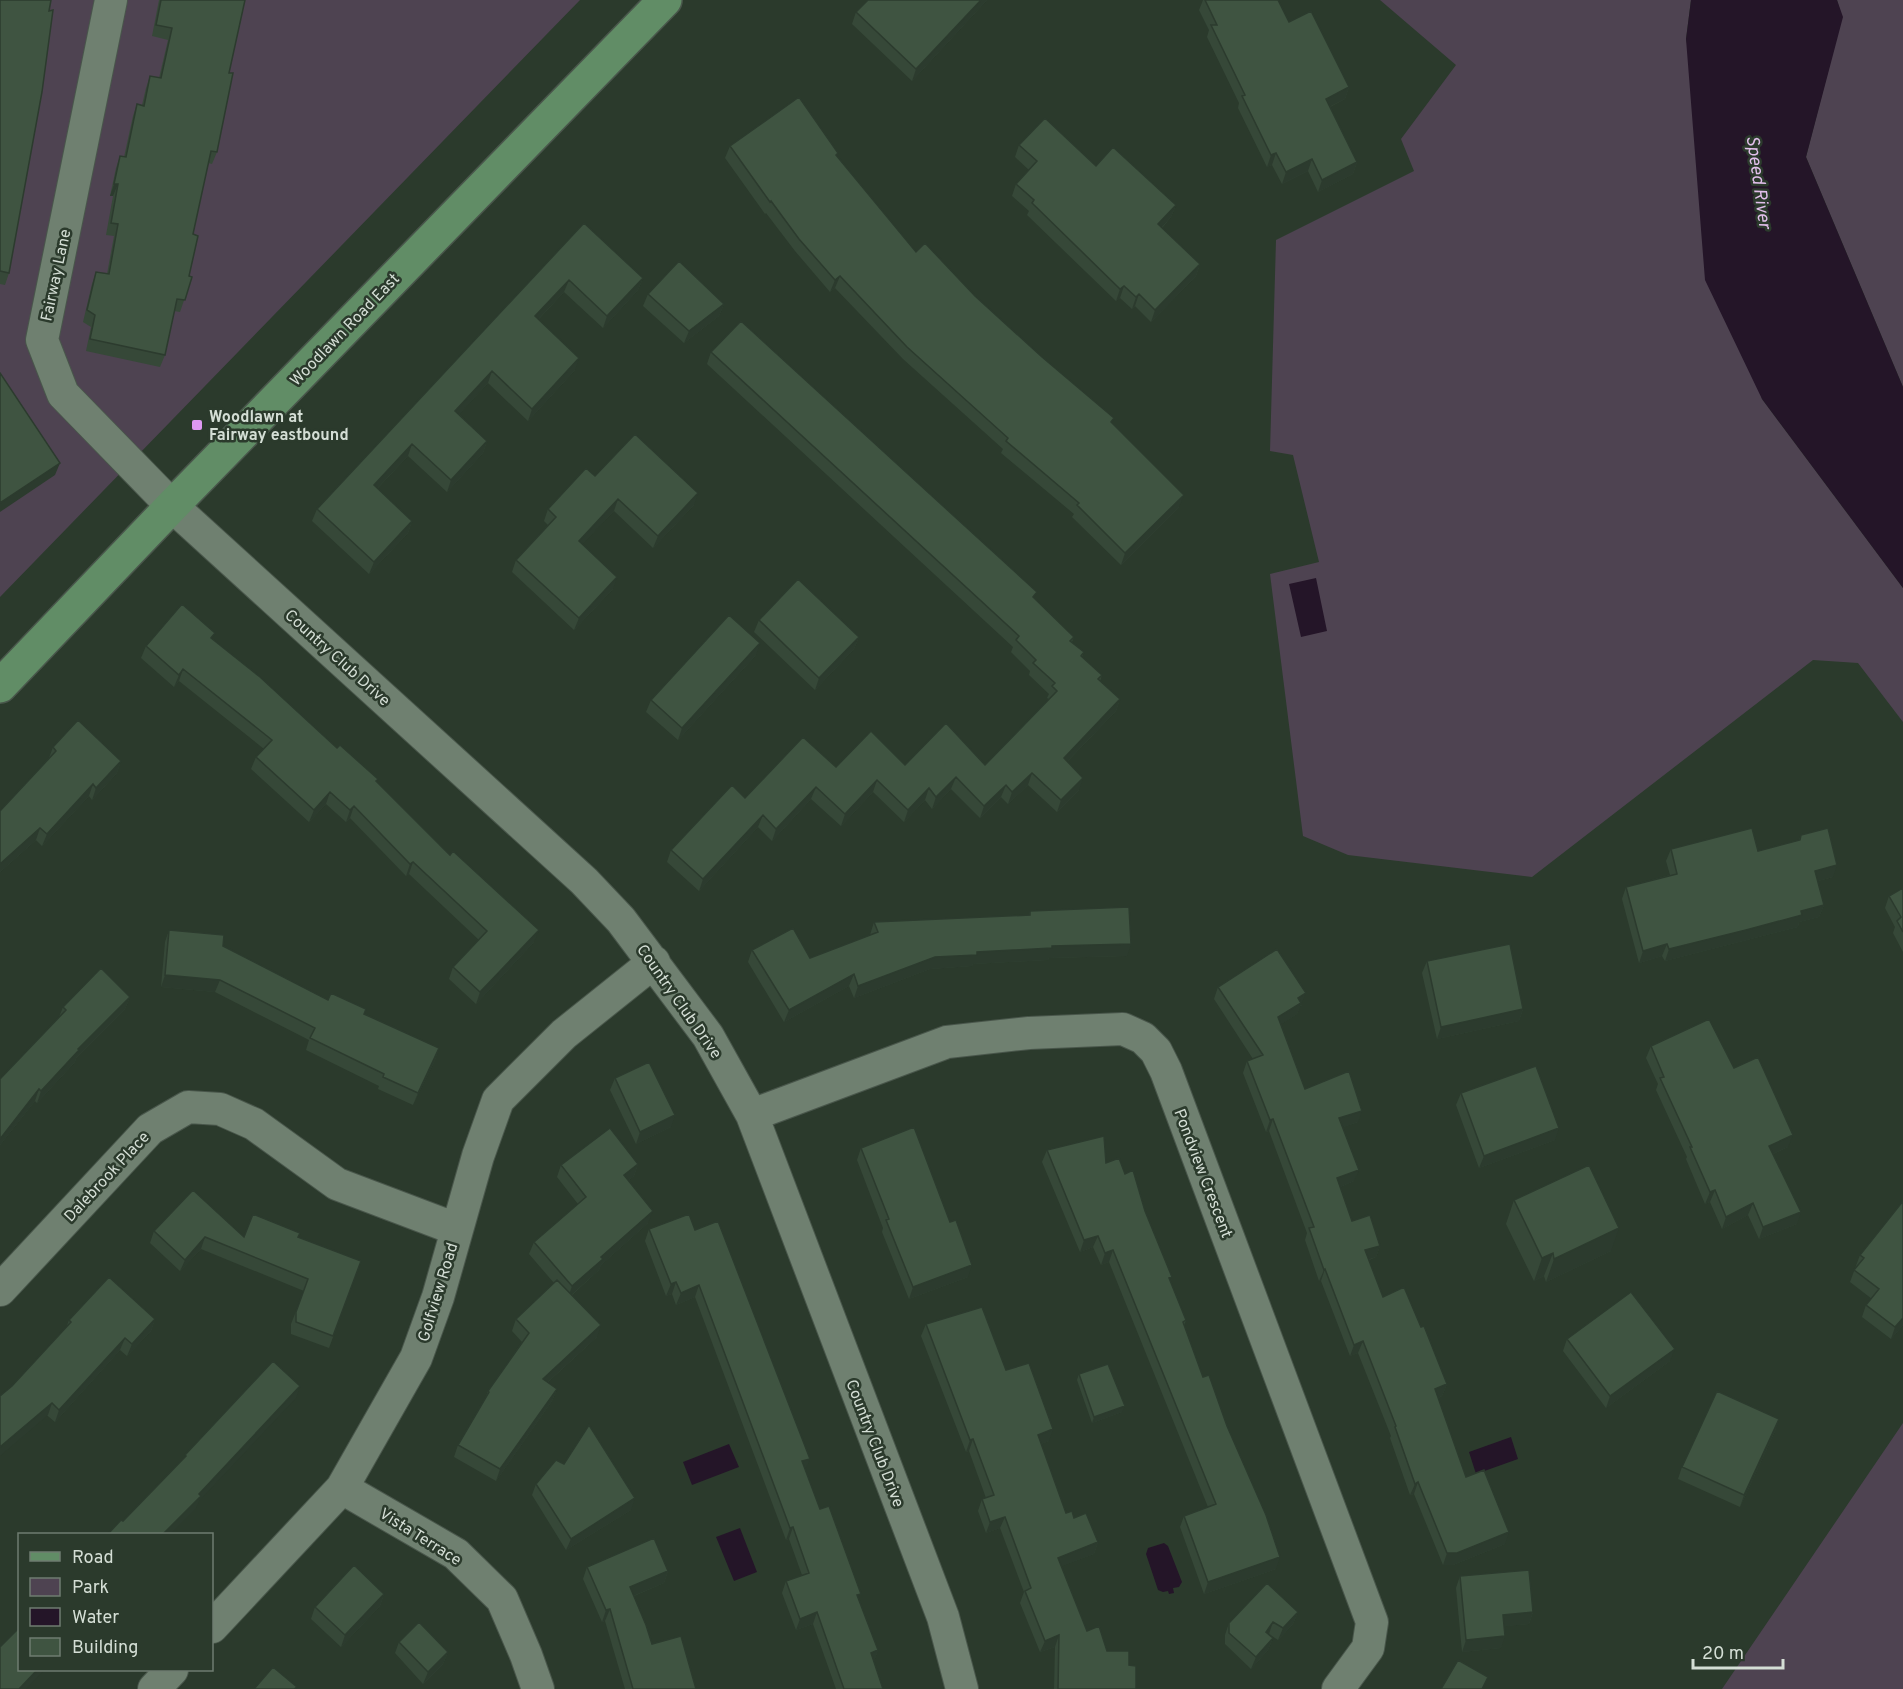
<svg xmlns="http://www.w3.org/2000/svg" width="1903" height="1689" font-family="Overpass,sans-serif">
<rect width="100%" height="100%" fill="#2b3a2c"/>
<path fill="#4e4351" d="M0,0H580L0,597Z
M1380,0H1691L1686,39L1762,399L1903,588V722L1858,663L1813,660L1532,877L1348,855L1303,836L1270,574L1319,562L1293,455L1270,451L1276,240L1414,171L1401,139L1456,65Z
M1837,0H1903V387L1806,157L1842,17Z
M1903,1423V1689H1722Z"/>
<path fill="#241528" d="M1691,0H1837L1843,17L1806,157L1903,387V588L1762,399L1705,280L1686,39Z
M1316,578L1327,631L1301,637L1289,584Z
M1511,1437L1518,1459L1476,1474L1469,1452Z
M729,1444L739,1467L692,1485L683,1462Z
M740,1528L757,1572L734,1581L716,1537Z
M1164,1543L1168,1546L1182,1582L1179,1587L1173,1588L1174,1593L1169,1594L1168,1591L1163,1592L1158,1590L1146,1554L1148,1548Z"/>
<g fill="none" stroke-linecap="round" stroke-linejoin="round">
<g stroke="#49564b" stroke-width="34">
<path id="minor" d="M111,0L42,340L63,394L172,506L584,881L621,920L708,1036L752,1115L943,1617L962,1689
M752,1115L947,1042L974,1039L1029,1033L1123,1029L1143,1038L1156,1051L1166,1071L1372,1622L1368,1648L1338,1689
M0,1290L150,1129L188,1107L220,1109L254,1124L337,1184L456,1229
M342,1488L456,1554L502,1599L526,1655L538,1689
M212,1627L342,1488L416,1358L438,1297L478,1156L498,1100L564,1034L654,962
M154,1689L172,1670"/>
</g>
<g stroke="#49564b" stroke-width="36">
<path id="major" d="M0,686L172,506L665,0"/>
</g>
<use href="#minor" stroke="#6f8070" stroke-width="32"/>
<use href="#major" stroke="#618d66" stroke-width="33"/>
</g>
<path fill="#364838" d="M0,0L9,273L5,285L0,284Z
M159,0H245L229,73L217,152L212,164L208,163L193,234L189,276L192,277L180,312L174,311L165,355L160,367L86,351L91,327L83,322L92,284L96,272L107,274L114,236L106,235L113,196H110L116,168L120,156L124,157L133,116L137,104L142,105L146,88L150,76L159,78L168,40L152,36Z
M868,0H987L912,81L852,24L856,12Z
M1203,0H1278L1289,22L1349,87L1345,99L1330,107L1357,162L1353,174L1318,192L1308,171L1282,184L1272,165L1267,167L1238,108L1239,103L1207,37L1209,30L1199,10Z
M1019,145L1096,166L1176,205L1171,217L1162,228L1200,264L1196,276L1151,322L1135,306L1132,309L1120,298L1116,301L1027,215L1029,211L1012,196L1016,184L1029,170L1015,157Z
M730,146L837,157L916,252L975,296L1112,424L1179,507L1121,565L1072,517L1074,514L1001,453L1003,449L903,359L835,288L830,292L795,251L766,213L765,214L725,158Z
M584,223L643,278L638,290L603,328L564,292L538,320L575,370L528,421L488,383L459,414L487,441L483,453L447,492L408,456L377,489L412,521L408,533L369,574L312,521L317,509Z
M648,294L724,304L719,316L684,343L643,306Z
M711,352L1035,599L1074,637L1072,642L1084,652L1082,657L1102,675L1100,681L1120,699L1116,711L1067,762L1079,790L1057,812L1028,785L1008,804L1001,797L980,818L951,789L932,809L925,800L904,822L873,792L841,826L811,799L772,841L758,827L699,891L667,862L671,850L745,798L836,767L985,765L1049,699L1047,698L1049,694L1029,675L1030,671L1011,652L1013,647L707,364Z
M595,476L694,505L653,548L614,511L582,544L613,589L574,630L512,572L516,560L548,525L544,521L548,509Z
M759,620L859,637L854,649L815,690L754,632Z
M213,639L337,748L377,782L534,942L476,1004L449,979L453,967L479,940L409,874L406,876L350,818L346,822L326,804L309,822L251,769L256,757L264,749L179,681L174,687L141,658L146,646Z
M756,655L678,740L646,712L651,700Z
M53,747L121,761L117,773L92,800L89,796L42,846L36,840L0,872V811L49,758Z
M1801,835L1833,877L1818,881L1824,905L1819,917L1799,922L1798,927L1665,961L1662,956L1639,963L1622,899L1626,887L1670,875L1666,861L1671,849L1758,851L1799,840Z
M1903,888V952L1893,933L1895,927L1885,908L1889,896Z
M1030,911L1127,956L1049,958L1048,960L973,964L972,966L930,969L854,998L849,986L784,1022L748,962L752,950L810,958L870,935L874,922L1029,915Z
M169,930L223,946L328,1000L365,1014L439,1048L435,1060L413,1105L378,1089L379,1086L306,1050L309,1040L215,992L161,987L165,942Z
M1427,961L1523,1009L1519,1021L1437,1039L1422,973Z
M1218,987L1302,1005L1300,1006L1297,1014L1281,1024L1305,1089L1358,1122L1343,1127L1354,1181L1340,1187L1352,1221L1380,1246L1376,1257L1369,1260L1383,1297L1421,1327L1447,1384L1442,1396L1438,1398L1466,1477L1505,1544L1453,1565H1443L1414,1494L1410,1495L1390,1438L1391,1436L1358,1353L1350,1356L1321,1281H1319L1305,1240L1307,1233L1269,1131L1266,1132L1243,1073L1247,1061L1253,1059L1214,999Z
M130,997L125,1009L76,1058L75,1062L37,1103L35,1101L0,1145V1079L59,1017L63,1007Z
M1651,1046L1734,1068L1788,1147L1773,1154L1797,1224L1759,1239L1748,1215L1722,1229L1710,1202L1705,1204L1686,1159L1687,1157L1656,1090L1658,1084L1646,1058Z
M615,1078L671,1127L636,1144L610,1090Z
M1461,1093L1555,1140L1479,1168L1456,1105Z
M861,1148L968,1277L909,1299L882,1232L883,1228L857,1160Z
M1047,1150L1106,1163L1125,1174L1145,1211L1170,1281L1186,1320L1184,1326L1276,1569L1204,1594L1180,1527L1184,1516L1208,1507L1109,1262L1101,1265L1093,1247L1080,1252L1042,1162Z
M638,1164L634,1176L629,1180L648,1223L601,1265L599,1270L572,1295L597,1337L547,1383L557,1389L552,1401L496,1481L454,1457L458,1445L484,1401L488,1391L522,1342L512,1331L516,1319L554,1283L529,1254L534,1242L578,1204L557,1177L561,1165Z
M1514,1200L1611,1251L1546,1282L1544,1276L1534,1281L1506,1224Z
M1903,1201V1325L1891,1339L1862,1317L1866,1305L1872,1299L1850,1282L1860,1255Z
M649,1229L695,1230L805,1470L820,1509L858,1600L878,1650L874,1661L883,1689H836L813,1624L796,1630L782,1593L786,1581L802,1575L789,1539L786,1540L695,1297L676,1305L672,1294L666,1296L645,1241Z
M154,1231L244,1237H298L361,1261L329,1348L291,1334V1324L304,1291L201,1249L180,1271L150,1243Z
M155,1319L151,1331L127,1356L120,1350L55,1422L12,1386L66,1328L69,1320Z
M926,1324L1006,1370L1049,1441L1041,1444L1066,1513L1074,1518L1098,1542L1094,1554L1061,1566L1087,1631L1107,1651L1129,1665L1136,1689H1054L1055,1647L1040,1652L1020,1603L1024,1592L1000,1528L986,1533L978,1511L982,1499L986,1498L969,1451L966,1452L921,1336Z
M1567,1339L1670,1361L1606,1408L1563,1351Z
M1079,1374L1122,1412L1092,1423L1077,1380Z
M1779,1419L1775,1431L1740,1507L1678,1479L1682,1467Z
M536,1484L631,1510L566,1550L532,1495Z
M587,1567L668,1571L664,1583L634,1596L652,1644L696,1689H625L605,1621L602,1622L583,1579Z
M1460,1576L1533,1612L1529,1624L1504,1626L1501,1648L1462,1652L1456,1588Z
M384,1594L380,1606L341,1647L311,1619L315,1607Z
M1298,1612L1293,1624L1278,1640L1269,1634L1273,1638L1268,1650L1251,1669L1225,1644V1635L1229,1623Z
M399,1642L448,1652L443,1664L423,1684L395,1653Z"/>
<path fill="#2c3b2e" d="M981,0H987L912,81L916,69Z
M1349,87L1345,99L1321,111L1326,99Z
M1276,153L1272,165L1267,167L1271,155Z
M1312,159L1308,171L1282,184L1286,172Z
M1357,162L1353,174L1318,192L1322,180Z
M114,184H118L113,196H110Z
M1176,205L1171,217L1154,236L1158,224Z
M1200,264L1196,276L1151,322L1155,310Z
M840,276L835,288L830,292L835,280Z
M643,278L638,290L603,328L607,316Z
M569,280L564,292L530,328L535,316Z
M1124,286L1120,298L1116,301L1120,289Z
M1139,294L1135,306L1132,309L1136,297Z
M724,304L719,316L684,343L689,331Z
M579,358L575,370L528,421L532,409Z
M492,371L488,383L451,423L455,411Z
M487,441L483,453L447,492L451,480Z
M412,444L408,456L369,497L374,485Z
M60,463L55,475L0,512V503Z
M698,493L694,505L653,548L658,536Z
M1184,495L1179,507L1121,565L1125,553Z
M618,499L614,511L574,553L579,541Z
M412,521L408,533L369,574L374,562Z
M617,577L613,589L574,630L579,618Z
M859,637L854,649L815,690L819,678Z
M760,643L756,655L678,740L682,728Z
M183,669L179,681L174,687L179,675Z
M1120,699L1116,711L1059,770L1064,758Z
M121,761L117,773L92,800L96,788Z
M1032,773L1028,785L1008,804L1012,792Z
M956,777L951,789L932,809L936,797Z
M1083,778L1079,790L1057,812L1061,800Z
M877,780L873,792L841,826L845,814Z
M93,784L89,796L42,846L47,834Z
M1006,785L1001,797L980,818L984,806Z
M816,787L811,799L772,841L776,829Z
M929,788L925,800L904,822L908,810Z
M330,792L326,804L309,822L314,810Z
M354,806L350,818L346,822L350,810Z
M763,815L758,827L699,891L703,879Z
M40,828L36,840L0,872V864Z
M413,862L409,874L406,876L410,864Z
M1837,865L1833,877L1811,883L1815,871Z
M1824,905L1819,917L1799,922L1798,927L1665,961L1669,949Z
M539,930L534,942L476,1004L480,992Z
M1131,944L1127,956L1049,958L1048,960L973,964L972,966L930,969L854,998L858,986L935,957L977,952L1052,946Z
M1667,944L1662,956L1639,963L1643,951Z
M854,974L849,986L784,1022L789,1010Z
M165,975L220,980L215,992L161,987Z
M1306,993L1297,1014L1274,1029L1278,1017L1298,998Z
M130,997L125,1009L76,1058L75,1062L37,1103L41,1091L78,1049Z
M1523,1009L1519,1021L1437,1039L1441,1027Z
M439,1048L435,1060L413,1105L418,1093Z
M39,1089L35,1101L0,1145V1139Z
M1362,1111L1358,1122L1335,1130L1339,1118Z
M675,1115L671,1127L636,1144L640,1132Z
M1273,1119L1269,1131L1266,1132L1270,1120Z
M1559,1128L1555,1140L1479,1168L1484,1156Z
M1793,1135L1788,1147L1764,1158L1769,1146Z
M638,1164L634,1176L620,1187L624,1175Z
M1359,1170L1354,1181L1333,1190L1337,1178Z
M1715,1190L1710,1202L1705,1204L1710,1192Z
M1753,1203L1748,1215L1722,1229L1726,1217Z
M653,1211L648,1223L601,1265L599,1270L568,1298L572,1286L601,1257Z
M1801,1212L1797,1224L1759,1239L1763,1227Z
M1619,1228L1611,1251L1546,1282L1554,1259Z
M1098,1236L1093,1247L1080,1252L1084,1240Z
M205,1237L201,1249L180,1271L185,1260Z
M1380,1246L1376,1257L1361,1262L1365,1250Z
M1113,1250L1109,1262L1101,1265L1105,1253Z
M1553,1253L1544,1276L1534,1281L1542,1258Z
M972,1265L968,1277L909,1299L913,1287Z
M1325,1269L1321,1281H1319L1324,1270Z
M676,1282L672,1294L666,1296L671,1284Z
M699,1285L695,1297L676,1305L681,1293Z
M1903,1318V1325L1891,1339L1895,1327Z
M155,1319L151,1331L127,1356L132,1344Z
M601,1325L597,1337L538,1391L543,1379Z
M125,1338L120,1350L55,1422L59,1410Z
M1363,1341L1358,1353L1350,1356L1354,1345Z
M1675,1349L1670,1361L1606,1408L1610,1396Z
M1447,1384L1442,1396L1430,1401L1435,1389Z
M300,1386L296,1398L199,1501L196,1508L170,1534H162L199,1494Z
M557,1389L552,1401L496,1481L500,1469Z
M52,1403L48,1415L0,1456V1447Z
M1125,1406L1122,1412L1092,1423L1094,1417Z
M1779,1419L1775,1431L1740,1507L1744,1495Z
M1053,1429L1049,1441L1034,1447L1038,1435Z
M973,1439L969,1451L966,1452L970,1440Z
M810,1459L805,1470L802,1461Z
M1418,1482L1414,1494L1410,1495L1415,1484Z
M635,1498L631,1510L566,1550L571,1539Z
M1005,1517L1000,1528L986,1533L990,1522Z
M793,1527L789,1539L786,1540L790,1528Z
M1509,1532L1505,1544L1453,1565H1443L1447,1553Z
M1098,1542L1094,1554L1054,1569L1058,1558Z
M1280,1557L1276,1569L1204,1594L1208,1582Z
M668,1571L664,1583L626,1599L630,1587Z
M384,1594L380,1606L341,1647L345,1635Z
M610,1609L605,1621L602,1622L606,1610Z
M817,1612L813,1624L796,1630L800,1619Z
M1298,1612L1293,1624L1278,1640L1283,1628Z
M1533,1612L1529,1624L1499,1627L1503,1615Z
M1273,1622L1269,1634L1262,1644L1266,1632Z
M1059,1635L1055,1647L1040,1652L1045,1641Z
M1505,1636L1501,1648L1462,1652L1466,1640Z
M1273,1638L1268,1650L1251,1669L1256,1657Z
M878,1650L874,1662L871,1653Z
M448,1652L443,1664L423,1684L428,1672Z
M37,1670H44L26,1689H19Z"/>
<path fill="#3f5441" stroke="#2c3b2e" stroke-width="1.5" d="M0,0H51L49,11L53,10L42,92L9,273L0,271Z
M161,0H245L229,73H233L217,152L211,151L193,234L198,236L189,276L192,277L185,300L177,299L165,355L90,339L95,315L87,310L96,272L109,274L118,224L111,223L118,184H114L120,156L126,157L137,104L144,106L150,76L161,78L172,28L156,25Z
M868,0H981L916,69L856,12Z
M1205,0H1278L1289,22L1311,11L1349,87L1326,99L1357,162L1322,180L1312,159L1286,172L1276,153L1271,155L1242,96L1245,95L1211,25H1217Z
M799,97L838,153L836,155L916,252L925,243L975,296L1042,357L1114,418L1111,422L1184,495L1125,553L1077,505L1079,503L1006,441L1008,438L907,347L840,276L835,280L799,239L771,201L770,202L730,146Z
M1045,118L1096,166L1113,147L1176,205L1158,224L1200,264L1155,310L1139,294L1136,297L1124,286L1120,289L1032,203L1034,200L1016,184L1037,161L1019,145Z
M584,223L643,278L607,316L569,280L535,316L579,358L532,409L492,371L455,411L487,441L451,480L412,444L374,485L412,521L374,562L317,509Z
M679,261L724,304L689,331L648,294Z
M741,321L1037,592L1033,597L1074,637L1070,641L1084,652L1081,656L1102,675L1098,679L1120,699L1064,758L1083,778L1061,800L1032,773L1012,792L1006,785L984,806L956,777L936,797L929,788L908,810L877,780L845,814L816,787L776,829L763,815L703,879L671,850L732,785L745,798L803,737L836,767L871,731L905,765L946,723L985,765L1057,691L1052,686L1055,683L1033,663L1036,660L1016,640L1019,636L711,352Z
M0,373L60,463L0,503Z
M635,434L698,493L658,536L618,499L579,541L617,577L579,618L516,560L556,517L548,509L586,468L595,476Z
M798,579L859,637L819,678L759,620Z
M182,604L215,633L211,638L260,677L337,748L340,745L378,779L376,781L450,855L453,851L539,930L480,992L453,967L487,931L413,862L410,864L354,806L350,810L330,792L314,810L256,757L272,740L183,669L179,675L146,646Z
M729,615L760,643L682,728L651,700Z
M78,720L121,761L96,788L93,784L47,834L40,828L0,864V811L56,751L53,747Z
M1752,828L1758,851L1800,840L1801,835L1828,828L1837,865L1815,871L1824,905L1801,911L1802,915L1746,930L1669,949L1667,944L1643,951L1626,887L1677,874L1671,849Z
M1903,888V932L1897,921L1901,917L1889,896Z
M1129,907L1131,944L1052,946V948L977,952V955L935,957L858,986L854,974L789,1010L752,950L793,928L810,958L878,932L874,922L1030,915V911Z
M169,930L224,935L223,946L328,1000L331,993L366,1009L364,1014L439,1048L418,1093L383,1077L384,1074L310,1038L315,1028L220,980L165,975Z
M1510,944L1523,1009L1441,1027L1427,961Z
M1277,949L1306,993L1298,998L1301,1003L1278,1017L1305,1089L1349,1071L1362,1111L1339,1118L1359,1170L1337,1178L1352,1221L1370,1215L1380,1246L1365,1250L1383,1297L1404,1287L1421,1327L1424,1326L1447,1384L1435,1389L1466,1477L1484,1470L1509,1532L1457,1553H1447L1418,1482L1415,1484L1395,1427L1396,1426L1363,1341L1354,1345L1325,1269L1324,1270L1309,1228L1314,1227L1273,1119L1270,1120L1247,1061L1263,1055L1218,987Z
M101,968L130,997L78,1049L79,1050L41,1091L39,1089L0,1139V1079L66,1010L63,1007Z
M1709,1019L1734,1068L1758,1057L1793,1135L1769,1146L1801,1212L1763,1227L1753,1203L1726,1217L1715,1190L1710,1192L1690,1147H1692L1660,1078L1664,1077L1651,1046Z
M649,1062L675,1115L640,1132L615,1078Z
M1536,1066L1559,1128L1484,1156L1461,1093Z
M914,1127L950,1222L956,1220L972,1265L913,1287L886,1220L889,1219L861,1148Z
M610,1128L638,1164L624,1175L653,1211L601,1257L603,1259L572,1286L534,1242L586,1197L561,1165Z
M1104,1136L1106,1163L1119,1158L1125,1174L1133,1170L1145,1211L1172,1277L1169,1278L1186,1320L1183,1322L1203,1377L1209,1375L1227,1426L1266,1515L1280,1557L1208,1582L1184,1516L1216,1504L1113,1250L1105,1253L1098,1236L1084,1240L1047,1150Z
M1589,1165L1619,1228L1554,1259L1553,1253L1542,1258L1514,1200Z
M193,1190L244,1237L253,1214L300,1233L298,1237L361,1261L333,1336L296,1322V1312L308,1279L205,1237L185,1260L154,1231Z
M1903,1201V1318L1895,1327L1866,1305L1879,1289L1854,1270L1864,1258L1860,1255Z
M689,1214L695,1230L718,1221L810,1459L802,1461L820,1509L829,1506L861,1594L857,1595L878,1650L871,1653L883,1689H844L817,1612L800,1619L786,1581L809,1573L793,1527L790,1528L699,1285L681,1293L676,1282L671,1284L649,1229Z
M109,1277L155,1319L132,1344L125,1338L59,1410L52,1403L0,1447V1396L12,1386L71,1322L69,1320Z
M557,1280L601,1325L543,1379L557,1389L500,1469L458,1445L489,1392L488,1391L529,1333L516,1319Z
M1631,1292L1675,1349L1610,1396L1567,1339Z
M982,1307L1006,1370L1029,1363L1053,1429L1038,1435L1066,1513L1072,1511L1074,1518L1086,1513L1098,1542L1058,1558L1087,1631L1099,1626L1107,1651H1129V1665L1136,1666V1689H1058L1059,1635L1045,1641L1025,1591L1031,1588L1005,1517L990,1522L982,1499L994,1495L973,1439L970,1440L926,1324Z
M273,1361L300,1386L199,1494L201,1496L163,1534H108L121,1520L123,1521L186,1456L185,1455Z
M1108,1364L1125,1406L1094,1417L1079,1374Z
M1717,1391L1779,1419L1744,1495L1682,1467Z
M589,1425L635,1498L571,1539L536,1484L556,1460L564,1464Z
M654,1538L668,1571L630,1587L646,1625L652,1644L681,1636L696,1689H633L610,1609L606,1610L587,1567Z
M354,1565L384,1594L345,1635L315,1607Z
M1529,1570L1533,1612L1503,1615L1505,1636L1466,1640L1460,1576Z
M1267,1583L1298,1612L1283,1628L1273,1622L1266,1632L1273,1638L1256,1657L1229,1633V1623Z
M419,1622L448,1652L428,1672L399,1642Z
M20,1627V1670H37L19,1689H0V1647Z
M1458,1660L1488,1677L1482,1689H1441Z
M273,1667L297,1687L294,1689H254Z"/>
<rect fill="#de98f2" stroke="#2b3a2c" stroke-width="2" x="191" y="419" width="12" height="12" rx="3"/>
<g text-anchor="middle" stroke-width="5" stroke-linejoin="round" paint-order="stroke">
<g font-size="16" fill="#d4ded5" stroke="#2b3a2c">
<text transform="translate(55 275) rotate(-78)" y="6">Fairway Lane</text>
<text transform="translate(344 329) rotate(-46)" y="6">Woodlawn Road East</text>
<text transform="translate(338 657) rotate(42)" y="6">Country Club Drive</text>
<text transform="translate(680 1001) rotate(55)" y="6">Country Club Drive</text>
<text transform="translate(1204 1173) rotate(69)" y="6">Pondview Crescent</text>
<text transform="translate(106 1176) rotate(-47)" y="6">Dalebrook Place</text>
<text transform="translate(437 1292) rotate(-73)" y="6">Golfview Road</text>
<text transform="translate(876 1443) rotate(69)" y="6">Country Club Drive</text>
<text transform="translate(421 1536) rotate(32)" y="6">Vista Terrace</text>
</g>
<g font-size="16" font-weight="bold" fill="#d4ded5" stroke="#2b3a2c" text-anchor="start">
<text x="209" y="422">Woodlawn at<tspan x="209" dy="18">Fairway eastbound</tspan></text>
</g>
<g font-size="18" font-style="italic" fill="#e1bfeb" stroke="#2b3a2c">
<text transform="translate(1759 182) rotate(82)" y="6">Speed River</text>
</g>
</g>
<rect x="18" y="1533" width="195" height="138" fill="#2b3a2c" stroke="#6f7c70" stroke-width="1.5"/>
<rect x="30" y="1552" width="30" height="9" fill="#618d66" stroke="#6f7c70" stroke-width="1.5"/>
<text x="72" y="1563" font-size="18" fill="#d4ded5">Road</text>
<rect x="30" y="1578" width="30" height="18" fill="#4e4351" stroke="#6f7c70" stroke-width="1.5"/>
<text x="72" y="1593" font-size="18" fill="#d4ded5">Park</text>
<rect x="30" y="1608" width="30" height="18" fill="#241528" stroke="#6f7c70" stroke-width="1.5"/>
<text x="72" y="1623" font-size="18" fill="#d4ded5">Water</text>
<rect x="30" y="1638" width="30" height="18" fill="#3f5441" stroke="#6f7c70" stroke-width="1.5"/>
<text x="72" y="1653" font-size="18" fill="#d4ded5">Building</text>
<path d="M1693 1659v9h90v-9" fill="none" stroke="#d4ded5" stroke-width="3"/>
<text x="1702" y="1659" font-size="18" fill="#d4ded5" stroke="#2b3a2c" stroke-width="4.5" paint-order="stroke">20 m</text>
</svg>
